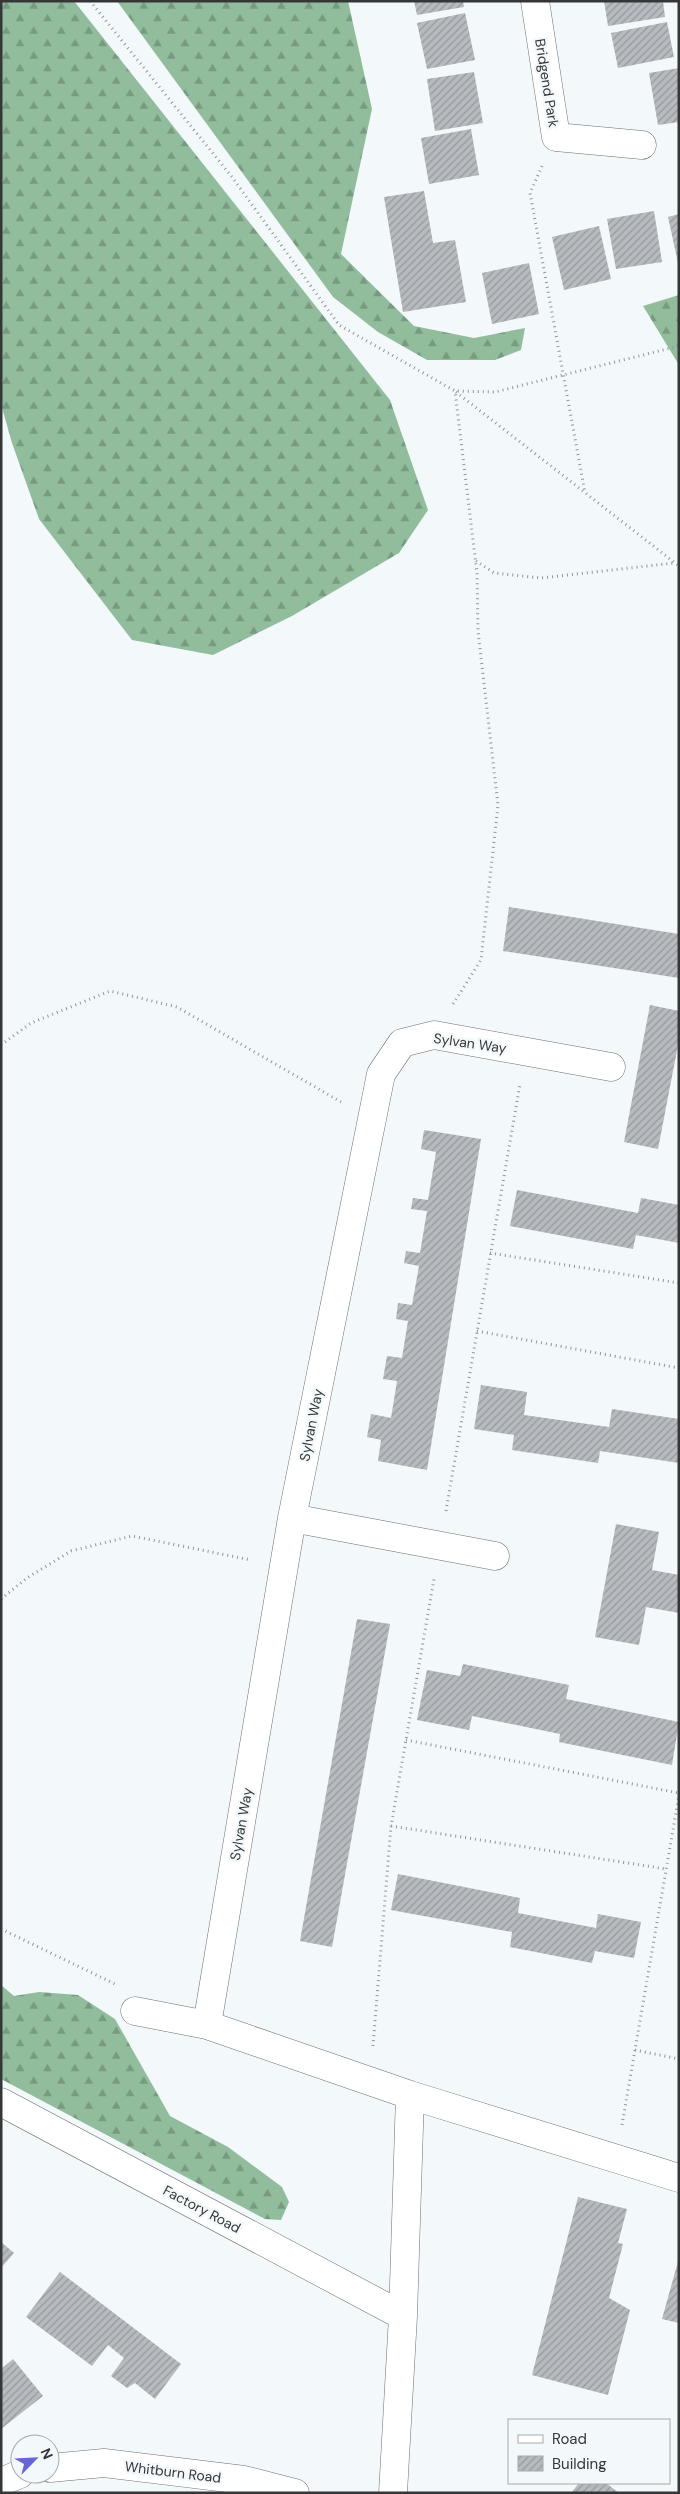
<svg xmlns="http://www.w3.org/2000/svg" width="680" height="2494" font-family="'DM Sans',sans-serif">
<defs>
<pattern id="forest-firs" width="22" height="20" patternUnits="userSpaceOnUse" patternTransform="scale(1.25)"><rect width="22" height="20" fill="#92bd9c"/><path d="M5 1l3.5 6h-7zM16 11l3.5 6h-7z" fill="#789a80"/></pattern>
<pattern id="building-hatch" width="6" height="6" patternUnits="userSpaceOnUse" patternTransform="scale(1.25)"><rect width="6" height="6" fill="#b7bbbf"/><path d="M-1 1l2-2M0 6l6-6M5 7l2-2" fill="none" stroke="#96999c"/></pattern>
</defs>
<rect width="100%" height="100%" fill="#f3f8fb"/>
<path fill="url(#forest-firs)" d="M1,1H74L390,400L428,510L399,553L292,616L213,655L132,640L39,519L12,443L1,404Z
M117,1H348L372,109L341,254L414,326L474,338L525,328L521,350L495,360H427L378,332L333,297Z
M679,295V365L643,306Z
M1,1985L14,1996L39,1992L78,1995L115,2019L170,2116L228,2147L282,2187L289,2202L281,2220L265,2219L1,2079Z"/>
<path fill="url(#building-hatch)" d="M414,1H463L464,7L417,15Z
M604,1H663L665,17L608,26Z
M465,13L475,60L427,69L417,23Z
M667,22L674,57L618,68L611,33Z
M679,68V122L658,125L649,73Z
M474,72L483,123L435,131L427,79Z
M471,129L479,175L429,184L421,138Z
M424,191L433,243L455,240L466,302L403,312L384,197Z
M654,211L662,262L616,269L607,219Z
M679,214V263H678L668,217Z
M599,226L611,279L564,290L552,237Z
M529,263L539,314L492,324L482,273Z
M509,907L679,934V978L503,951Z
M650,1005L679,1011V1040L658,1149L624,1142Z
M424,1130L481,1139L427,1470L378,1461L381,1440L367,1437L371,1414L391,1418L397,1381L383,1379L387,1356L402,1358L408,1321L396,1319L398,1303L412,1305L419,1266L404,1263L406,1251L420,1253L427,1211L411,1209L413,1198L428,1200L436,1152L421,1149Z
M517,1190L638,1213L641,1198L679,1205V1243L636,1235L633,1249L510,1226Z
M481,1385L527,1392L524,1415L609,1427L612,1409L679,1419V1463L600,1451L598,1463L512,1450L514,1435L474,1429Z
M616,1524L659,1532L652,1570L679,1575V1613L646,1607L639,1645L595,1637Z
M357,1619L390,1624L332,1947L300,1941Z
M463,1664L569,1685L566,1699L679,1722L672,1765L559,1742L560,1734L472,1716L469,1730L417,1720L427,1670L460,1676Z
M398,1874L520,1898L518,1913L596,1928L598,1914L641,1922L634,1958L595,1951L592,1963L510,1947L512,1932L391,1910Z
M578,2197L627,2209L618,2243L623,2244L609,2298L630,2310L608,2395L532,2375Z
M1,2242L14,2253L1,2268Z
M679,2258V2323L662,2319Z
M60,2272L181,2364L155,2399L135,2383L127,2388L111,2376L124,2358L108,2345L92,2366L26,2317Z
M13,2359L43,2396L1,2429V2369Z
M579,2483H606L619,2493H571Z"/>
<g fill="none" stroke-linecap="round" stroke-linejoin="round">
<g stroke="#6b6f72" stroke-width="29">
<path id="street" d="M535,1L556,137L642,145
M292,1518L495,1556
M135,2011L207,2025L410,2095L679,2178
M207,2025L292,1518L381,1074L402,1043L434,1035L611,1067
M1,2102L403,2316
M393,2493L403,2316L410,2095"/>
</g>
<g stroke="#6b6f72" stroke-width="29">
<path id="secondary" d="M50,2468L104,2463L244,2480L295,2493
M1,2482L20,2474"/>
</g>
<path stroke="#939698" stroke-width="3" stroke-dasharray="1 4" stroke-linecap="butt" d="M90,1L232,177L339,325L455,391L495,392L679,346
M542,166L530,193L585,493
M456,392L679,566
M476,561L494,573L541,578L674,563
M453,1004L481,960L498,805L478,631L477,573L455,391
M1,1045L31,1023L110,991L177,1007L341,1102
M490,1253L679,1283
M477,1331L679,1368
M446,1511L520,1084
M1,1599L27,1578L71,1551L132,1536L251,1560
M406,1740L679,1793
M391,1826L666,1869
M1,1929L115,1984
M373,2046L391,1826L434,1579
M635,2050L679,2059
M622,2125L679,1795"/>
<use href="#street" stroke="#fff" stroke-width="28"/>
<use href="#secondary" stroke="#fff" stroke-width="28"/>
</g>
<g text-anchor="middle" stroke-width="5" stroke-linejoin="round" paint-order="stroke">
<g font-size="14" fill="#353638" stroke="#f3f8fb">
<text transform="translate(547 83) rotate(81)" y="5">Bridgend Park</text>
<text transform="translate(470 1043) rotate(8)" y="5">Sylvan Way</text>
<text transform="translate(311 1425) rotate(-79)" y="5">Sylvan Way</text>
<text transform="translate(241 1824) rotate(-80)" y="5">Sylvan Way</text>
<text transform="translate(202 2209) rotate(28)" y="5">Factory Road</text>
<text transform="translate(173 2472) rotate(7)" y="5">Whitburn Road</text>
</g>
</g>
<rect width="680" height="2494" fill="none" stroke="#353638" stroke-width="5"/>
<rect x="508" y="2419" width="162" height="65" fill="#f3f8fb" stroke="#a7aaad"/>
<rect x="518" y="2435" width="25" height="8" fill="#ffffff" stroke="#a7aaad"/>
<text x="552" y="2444" font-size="15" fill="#353638">Road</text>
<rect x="518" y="2456" width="25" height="15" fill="url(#building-hatch)" stroke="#a7aaad"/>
<text x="552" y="2469" font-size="15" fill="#353638">Building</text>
<g transform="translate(35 2459) rotate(66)"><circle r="24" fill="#f3f8fb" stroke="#a7aaad"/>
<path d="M0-4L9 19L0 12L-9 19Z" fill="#6963dc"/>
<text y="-8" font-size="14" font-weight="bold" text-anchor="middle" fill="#353638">N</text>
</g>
</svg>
